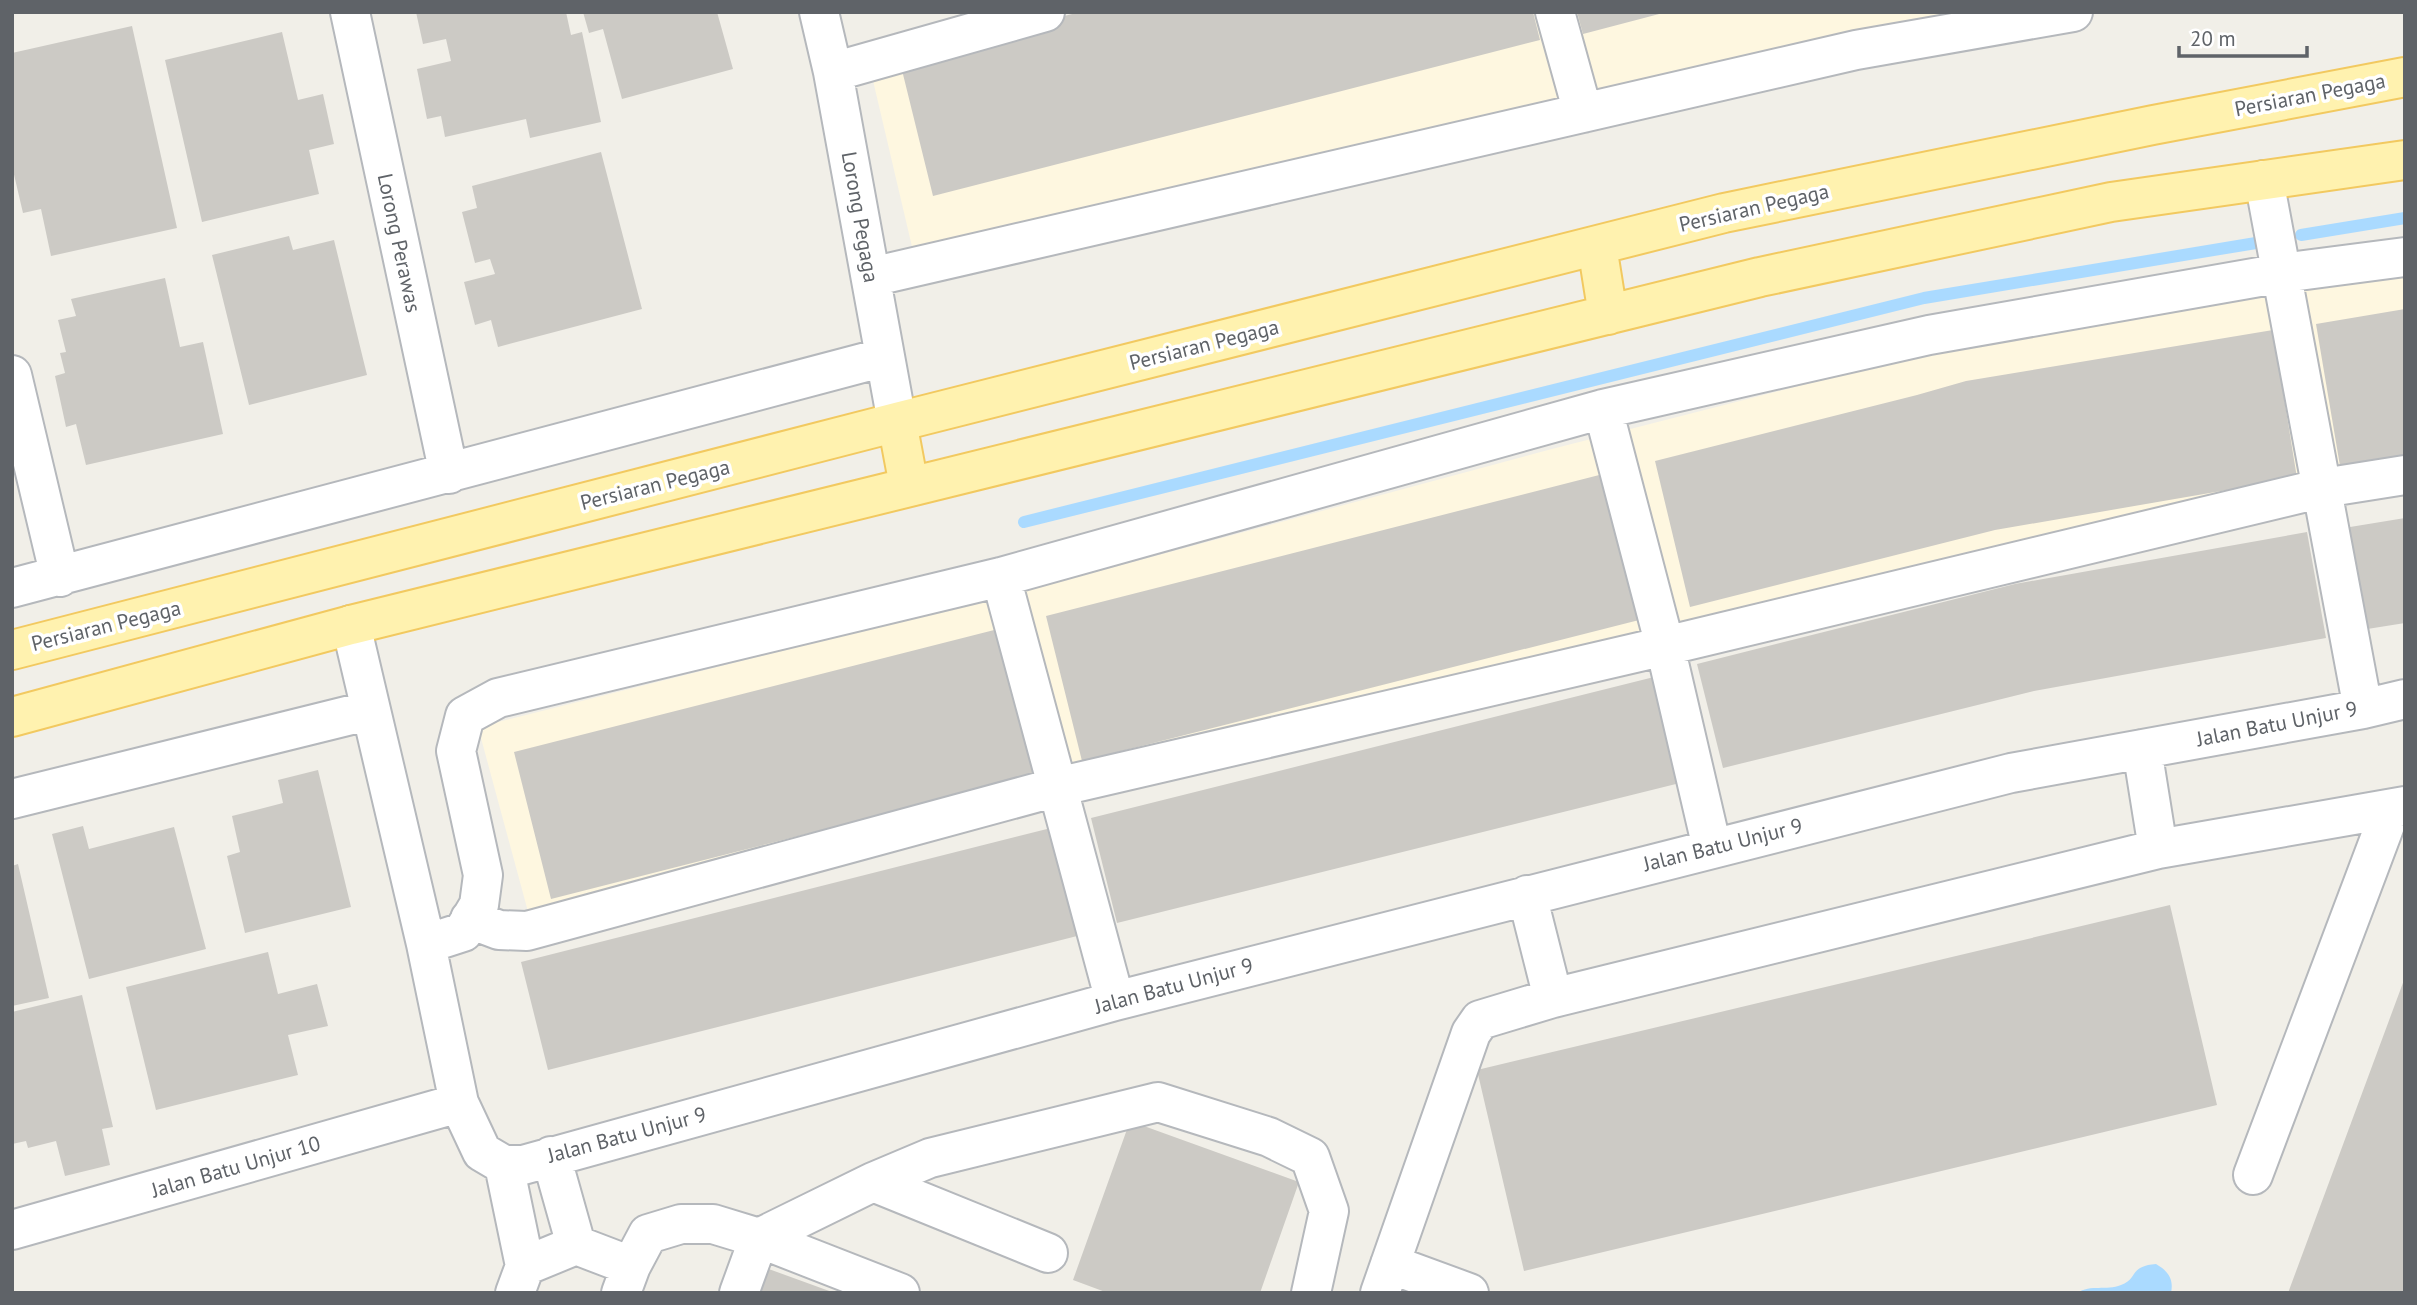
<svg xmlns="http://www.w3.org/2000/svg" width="2417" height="1305" font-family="'PT Sans',sans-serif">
<rect width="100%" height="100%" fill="#f1efe8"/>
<path fill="#fef7e0" d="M1091,12H1972L913,251L871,72Z
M2405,275V466L530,919L478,727L1088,574L1548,450L1932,352L2318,284Z"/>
<path fill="#aadaff" d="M2156,1264C2168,1271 2174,1279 2171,1293H2077C2091,1284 2106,1291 2121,1285C2138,1279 2129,1266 2156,1264Z"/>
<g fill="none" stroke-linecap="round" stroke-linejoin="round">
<path stroke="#aadaff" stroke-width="12" d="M2301,235L2405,218
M1024,522L1924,298L2262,242"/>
</g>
<path fill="#cccac5" d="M416,12H566L571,35L582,32L601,122L530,138L526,119L445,137L441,116L427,119L417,69L451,61L446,39L423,44Z
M583,12H717L733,69L622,99L603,29L589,33Z
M1080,12H1533L1540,40L933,196L899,58Z
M1577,12H1663V13L1583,34Z
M132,26L177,228L51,256L41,209L23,213L12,166V53Z
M282,32L298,100L323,94L334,144L309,150L319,194L202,222L165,60Z
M601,152L642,309L498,347L491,320L475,325L464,282L495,274L490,259L475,263L462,212L477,208L472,186Z
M289,236L293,250L334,240L367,375L249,405L212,255Z
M165,278L180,347L203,342L223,434L86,465L76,424L66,427L55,376L65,373L60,353L66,352L58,320L76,316L71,299Z
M2405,309V456L2340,466L2316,324Z
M2273,330L2297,478L1995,530L1690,607L1655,461L1917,395L1966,381Z
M1611,472L1647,618L1082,761L1046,616Z
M2405,518V623L2361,630L2344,528Z
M2307,532L2326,638L2034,691L1723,768L1697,664L2015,584Z
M1006,627L1042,774L551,899L514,752Z
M1666,674L1692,780L1117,923L1091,818Z
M318,770L351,907L245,933L227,856L240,852L232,816L283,803L278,780Z
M83,826L89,849L174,827L206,949L89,979L52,834Z
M1055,827L1081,935L548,1070L521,962Z
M18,864L49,998L12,1006V866Z
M2170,905L2217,1105L1524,1271L1477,1070Z
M268,952L278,994L317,984L328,1026L288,1035L298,1075L156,1110L126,987Z
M2404,980L2405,1293H2288Z
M82,995L113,1127L102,1129L110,1165L65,1176L56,1141L28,1148L26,1141L12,1144V1012Z
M1130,1121L1299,1182L1260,1293H1108L1073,1280Z
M766,1268L832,1292V1293H757Z"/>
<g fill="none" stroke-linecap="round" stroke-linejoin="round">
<g stroke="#b5b8bc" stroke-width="42">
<path id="minor" d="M350,12L449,474
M819,12L833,72L897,422
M1555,12L1583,113
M833,72L1045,12
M2264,180L2363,709
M871,277L1856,50L2073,12
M12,375L60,577
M1603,409L1665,646L1712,848
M1001,577L1115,1001
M12,588L885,357
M351,625L426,944L459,1103L482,1152L504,1165H523L1115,1001L2011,773L2363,709L2405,699
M2142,749L2158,849
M12,799L371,710
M1527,895L1553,998
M470,919L499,930L527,931L1057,787L1665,646L2323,488L2405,475
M426,944L463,932L479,905L483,875L456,751L465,716L498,698L1001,577L1603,409L1929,335L2282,273L2405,257
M551,1156L576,1245
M504,1165L525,1266L515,1293
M2253,1175L2391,809
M873,1182L1048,1253
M12,1230L459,1103
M1390,1264L1469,1293
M525,1266L576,1245L631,1266
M621,1293L631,1266L648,1234L681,1224H713L759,1238L900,1293
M739,1293L759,1238L873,1182L930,1158L1158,1102L1269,1137L1310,1157L1329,1211L1311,1293
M1380,1293L1471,1033L1480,1020L1553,998L2158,849L2405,806"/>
</g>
<g stroke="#f2c960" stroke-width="42">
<path id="major" d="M1597,246L1608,315
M897,422L909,486
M12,650L897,422L1724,213L2153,125L2405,77
M12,717L351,625L1760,277L2111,202L2405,160"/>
</g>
<use href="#minor" stroke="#fff" stroke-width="38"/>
<use href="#major" stroke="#fff2af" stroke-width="38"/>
</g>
<g text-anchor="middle" stroke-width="7" stroke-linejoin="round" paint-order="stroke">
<g font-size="21" fill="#5f6368" stroke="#fff">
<text transform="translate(2310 95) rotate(-11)" y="7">Persiaran Pegaga</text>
<text transform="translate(1754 208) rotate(-13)" y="7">Persiaran Pegaga</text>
<text transform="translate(860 217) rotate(80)" y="7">Lorong Pegaga</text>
<text transform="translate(399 243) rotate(78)" y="7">Lorong Perawas</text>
<text transform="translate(1204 345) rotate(-14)" y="7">Persiaran Pegaga</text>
<text transform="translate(655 485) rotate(-14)" y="7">Persiaran Pegaga</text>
<text transform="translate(106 626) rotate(-14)" y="7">Persiaran Pegaga</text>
<text transform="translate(2277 724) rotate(-11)" y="7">Jalan Batu Unjur 9</text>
<text transform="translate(1723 845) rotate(-14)" y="7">Jalan Batu Unjur 9</text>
<text transform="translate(1174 986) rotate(-15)" y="7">Jalan Batu Unjur 9</text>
<text transform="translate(627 1135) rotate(-15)" y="7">Jalan Batu Unjur 9</text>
<text transform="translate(236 1167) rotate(-16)" y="7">Jalan Batu Unjur 10</text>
</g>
</g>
<rect width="2417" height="1305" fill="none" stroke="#5f6368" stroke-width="28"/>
<path d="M2179 46v10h128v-10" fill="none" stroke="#5f6368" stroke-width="3.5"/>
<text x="2190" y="46" font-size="21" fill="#5f6368" stroke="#ffffff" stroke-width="5" paint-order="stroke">20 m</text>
</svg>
